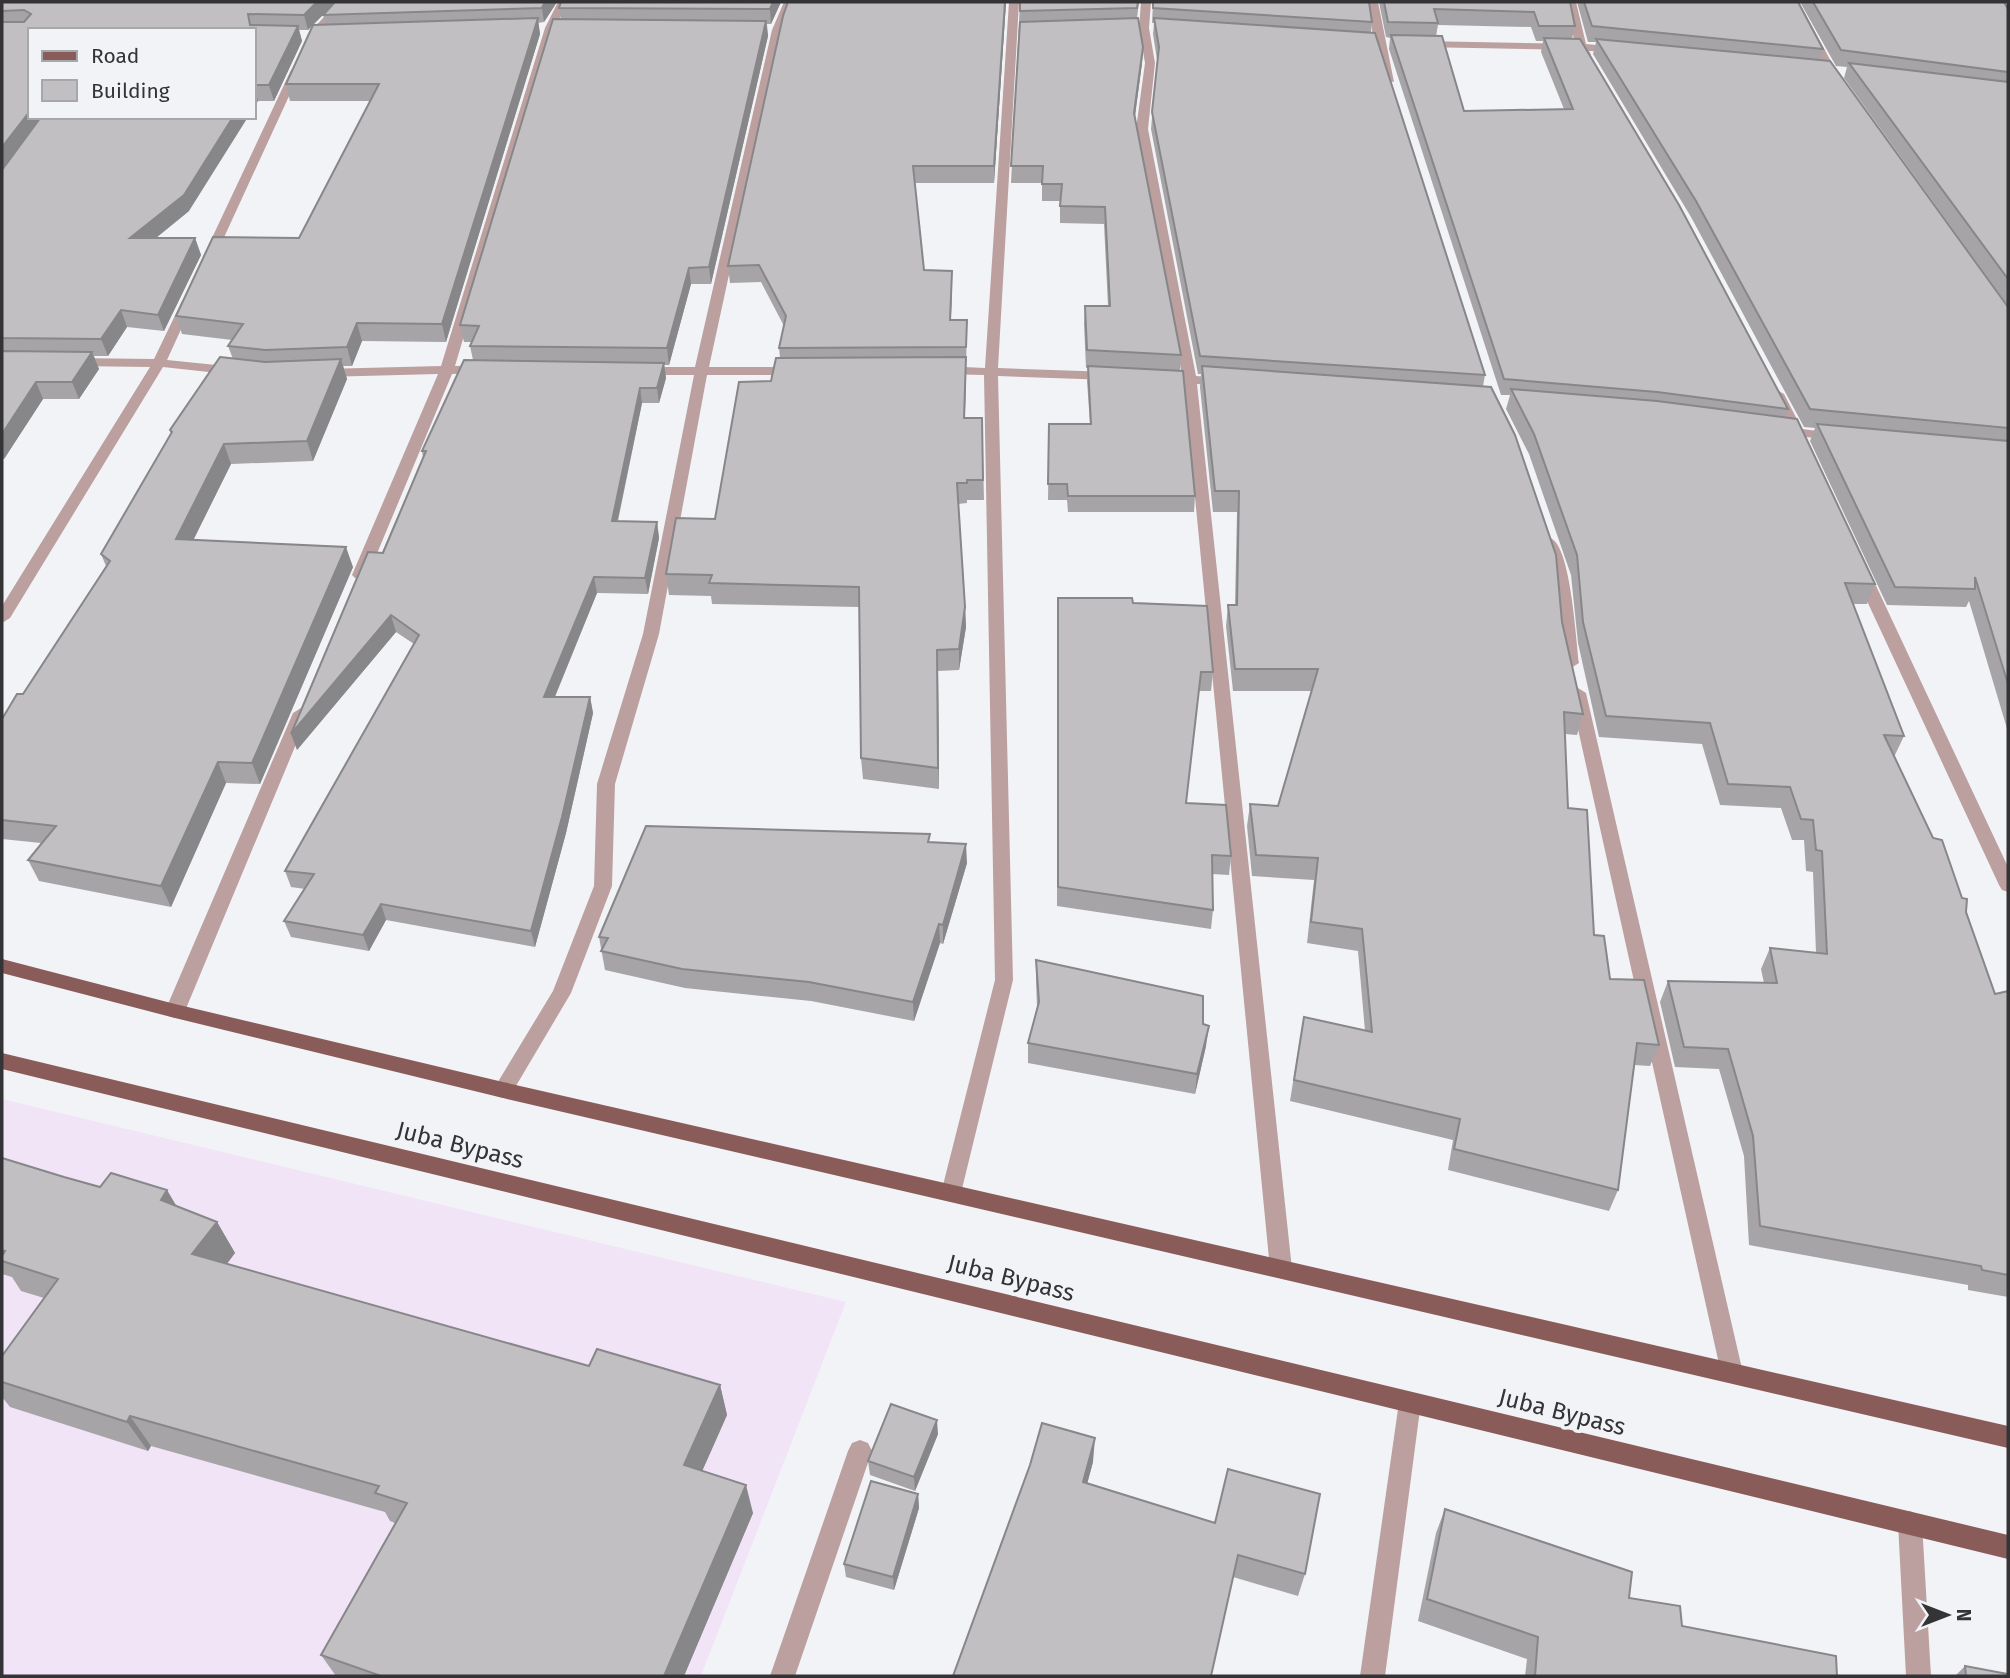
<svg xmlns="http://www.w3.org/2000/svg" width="2010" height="1678" font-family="'Fira Sans',sans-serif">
<rect width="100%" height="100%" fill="#f2f3f7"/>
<path fill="#f2e4f7" d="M2,1099L846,1302L701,1676H2Z"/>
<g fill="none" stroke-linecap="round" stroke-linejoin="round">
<path fill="#bba09f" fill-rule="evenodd" d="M338,2H348L317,37L312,47H304L308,34Z
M558,2H568L555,28L455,366L484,365L491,369L484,373L452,374L368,575L365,578H355L352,575L438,374L323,377L316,373L323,369L441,366L545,28Z
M784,2H794L782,30L709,367H795L802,371L795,375H707L659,634L615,784L612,886L571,993L510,1096L503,1098L496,1096L493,1090L553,991L594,886L597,784L643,634L694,375H641L634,371L641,367H695L772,30Z
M1009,2H1019L998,368L1110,372L1117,376L1110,380L998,376L1013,980L961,1193L958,1199L951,1202L944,1199L941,1193L995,980L984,375L942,374L935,370L942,366L985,368Z
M1141,2H1151L1149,28L1155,63L1148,129L1196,376L1222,378L1229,382L1222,386L1197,384L1292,1269L1289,1276L1281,1278L1273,1276L1270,1269L1184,384L1159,382L1152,378L1159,374L1182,375L1136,129L1145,63L1139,28Z
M1368,2H1378L1394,82L1385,80L1374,43Z
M1566,2H1576L1586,44L1616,47L1621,50L1620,52L1589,51L1591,55L1586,58L1578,50L1420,47L1415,44L1420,41L1575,44Z
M1789,2H1799L1841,80L1840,82L1831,80Z
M296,67L301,70L215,257L205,260L203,257L291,70Z
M188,297L194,301L167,360L236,367L243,371L236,375L163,367L10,618L2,623V606L150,367L72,366L65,362L72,358L154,359L182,301Z
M1777,390L1784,394L1802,429L1842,434V440L1792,436L1770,394Z
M1550,538C1571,544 1576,642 1579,663L1571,668L1563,663L1553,576L1543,543Z
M1862,568L1870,573L2008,867V892L2002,890L1999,885L1854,573Z
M1578,688L1586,693L1743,1373L1740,1380L1732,1383L1724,1380L1721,1373L1570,693Z
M301,708L309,713L185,1011L182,1016L175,1018L168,1016L165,1011L293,713Z
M1410,1392L1418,1395L1421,1402L1385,1676H1360L1399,1402L1402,1395Z
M860,1440L868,1443L872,1451L795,1676H770L848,1451L852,1443Z
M1910,1511L1918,1515L1922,1523L1931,1676H1906L1898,1523L1902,1515Z"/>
<path fill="#895c5a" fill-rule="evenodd" d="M2,959L175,1004L503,1082L2008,1426V1448L503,1098L175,1018L2,973Z
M2,1053L2008,1535V1559L2,1069Z"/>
</g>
<path fill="#a6a4a7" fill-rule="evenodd" d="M2,2H557L544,22L538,23L540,34L446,342L362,341L352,366H343L347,379L313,461L231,464L193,540L353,567L260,784L226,783L171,907L39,881L28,860L41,843L2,839V719L23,694L106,566L101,554L171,434L170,430L233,359L228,346L232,340L182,334L176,316L299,238L370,101H290L286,84L326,25L323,15L326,11L308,30H299L302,41L274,101H258L30,30V117L189,211L156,238H195L201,255L164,331L127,327L108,356H94L99,369L79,399H43L4,459H2Z
M561,2H781L771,24H767L768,36L711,284H691L669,365H664L666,378L659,403H642L618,521L657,522L659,538L648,594L597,593L555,697H590L593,713L566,833L535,947L386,920L369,951L291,937L284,921L305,889L291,887L285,871L414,644L396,632L297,750L423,457L422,451L473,360L470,346L471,342H464L460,325L561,19L559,8Z
M1006,2L994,183H915L924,270L952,287L951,320H967L965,418H982L984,500H967V503L958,504L965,607L966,627L959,670L938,671L939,789L863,779L861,758L859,607L712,604L711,596L669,595L666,574L715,519L780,358L779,348L784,326L761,282L730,283L728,266Z
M1020,2H1139L1137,18L1143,47L1142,63L1135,117L1181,355L1180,371L1195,496L1194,512H1068L1067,500H1048L1049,424H1090L1087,381L1088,368H1086L1084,324L1085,306H1108L1104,224L1060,223V201H1042V183H1011Z
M1153,2L1372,22L1371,32L1485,375L1483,386L1562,622L1583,714L1577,735L1565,734L1568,808L1594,935L1610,979L1659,1045L1650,1066L1634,1065L1618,1190L1609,1211L1448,1170L1453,1140L1290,1101L1300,1038L1365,1031L1358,951L1307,943L1314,880L1252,876L1247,826L1250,804L1278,806L1312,691H1233L1226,626L1228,605H1235L1237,512H1213L1200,387L1201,374H1198L1151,129L1157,60L1153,34L1154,23H1152Z
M1379,2H1570L1575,26L1572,39L1788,409L1785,417L1875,584L1867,604H1853L1904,736L1894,757L1966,912L1995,994L2008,991V1297L1968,1290V1285L1749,1245L1744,1156L1719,1069L1675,1067L1660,1002L1668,981L1764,983L1761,969L1770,948L1816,953L1813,872L1806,871L1804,840H1792L1781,808L1720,805L1702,744L1599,737L1578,643L1571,575L1529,454L1506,409L1510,395H1501L1389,49L1390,38L1386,37ZM1438,25L1531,27L1536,41H1543L1541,52L1564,109L1464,111L1436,36Z
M1577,2H1798L1823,49L1820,60L2008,307V732L1969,601L1966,607L1887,605L1810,441L1815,428L1804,427L1691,217L1593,54L1596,42H1588Z
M1800,2H2004L2008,9V306L1844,78L1847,67L1836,66Z
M1133,603L1213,672L1211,691H1199L1186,803L1231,856L1229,875L1212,874L1213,910L1211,929L1057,906V617Z
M930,842L967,863L943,944L940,943L914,1021L811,1001L685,988L605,970L599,937Z
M1036,960L1203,1024L1206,1046L1195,1094L1028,1063V1043L1037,1007L1036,980Z
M2,1158L64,1177L176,1206L217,1222L235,1253L227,1264L589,1366L720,1385L727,1415L702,1471L753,1513L684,1676H336L321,1655L395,1523L390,1521L385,1512L151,1446L148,1451L10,1407L2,1397V1356L44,1298L21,1291L12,1277L2,1274Z
M938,1434L915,1491L870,1475L868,1461Z
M1093,1462L1087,1484L1305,1574L1298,1596L1233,1577L953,1676Z
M918,1494L919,1508L894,1590L846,1577L844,1564Z
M1445,1509L1629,1598L1682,1626L1837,1676H1525L1527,1659L1418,1621L1436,1533Z
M1965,1666L2008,1676H1955Z"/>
<path fill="#878688" d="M317,2H336L308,30L304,15Z
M545,2H557L544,22L542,8Z
M773,2H781L771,24L770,9Z
M1005,2H1006L994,183V166Z
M538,18L540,34L446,342L442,324Z
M766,21L768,36L711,284L709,267Z
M298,26L302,41L274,101L269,85Z
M1143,47L1142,63L1133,129L1134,113Z
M254,85L258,101L254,108Z
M30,111V117H43L2,171V147Z
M233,117H248L189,211L136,254L130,238Z
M195,238L201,255L164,331L158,315Z
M689,268L691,284L669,365L667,348Z
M952,271V287L950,337V320Z
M121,310L127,327L108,356L101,339Z
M357,323L362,341L352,366L347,347Z
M92,352L99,369L79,399L72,382Z
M966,357V377L964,438V418Z
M341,359L347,379L313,461L307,441Z
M664,363L666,378L659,403L657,388Z
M36,382L43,399L4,459L2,453V434Z
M640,388L642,403L614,537L612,521Z
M224,444L231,464L184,559L176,539Z
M657,522L659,538L648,594L645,578Z
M346,547L353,567L260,784L252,763Z
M594,577L597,593L548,713L544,697Z
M965,607L966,627L959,670V649Z
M391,615L396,632L297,750L291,734Z
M937,650L938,671L939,789L938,768Z
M590,697L593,713L566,833L535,947L531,931Z
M218,762L226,783L171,907L161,886Z
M966,844L967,863L943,944V925Z
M381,904L386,920L369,951L363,935Z
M939,924L940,943L914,1021L913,1002Z
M1209,1026L1206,1046L1195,1094L1197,1074Z
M167,1190L186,1222L161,1200Z
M217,1222L235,1253L210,1285L192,1254Z
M720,1385L727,1415L692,1494L684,1465Z
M130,1416L151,1446L148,1451L127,1422Z
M937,1420L938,1434L915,1491L914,1477Z
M1095,1438L1093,1462L1081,1506L1083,1482Z
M746,1485L753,1513L684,1676H664Z
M918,1494L919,1508L894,1590L893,1577Z"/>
<path fill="#c1bfc2" stroke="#878688" stroke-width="2" d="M2,2H317L304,15L248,14L250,25L298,26L269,85H254V30H30V111L2,147V22H24L31,14L24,10L2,11Z
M335,2H545L542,8L323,15Z
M561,2H773L770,9L559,8Z
M788,2H1005L994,166H913L924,270L952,271L950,320H967L966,347L779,348L786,316L759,265L728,266L783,16Z
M1020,2H1138L1137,8L1020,11Z
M1153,2H1369L1372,22L1153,8Z
M1384,2H1570L1575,26H1539L1534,12L1434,9L1438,23L1388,22Z
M1584,2H1798L1823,49L1592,26Z
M1813,2H2004L2008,9V72L1841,50Z
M538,18L442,324L357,323L347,347L265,350L228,346L243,324L176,316L213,237L299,238L379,84H286L313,25Z
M1138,18L1143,47L1134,113L1181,355L1087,350L1085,306H1110L1105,207L1060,206L1062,184H1042L1043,166H1011L1020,22Z
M1154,18L1375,33L1485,375L1200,356L1152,112L1159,47Z
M553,19L766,21L709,267L689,268L667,348L470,346L479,326L460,325Z
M1391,35L1442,36L1464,111L1573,109L1544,38L1580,39L1679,205L1788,409L1657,392L1504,379Z
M1596,39L1830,61L2008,307V428L1810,409L1696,201Z
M1849,63L2008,82V279Z
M41,117H233L184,195L130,238H195L158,315L121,310L101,339L2,338V170Z
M2,351L92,352L72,382H36L2,434Z
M220,357L265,362L341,359L307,441L224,444L176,539L346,547L252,763L218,762L161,886L28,860L56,826L2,820V719L17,694H23L110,561L101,554L172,432L170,430Z
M966,357L964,418H982L983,480H967V483H957L965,607L959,649L937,650L938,768L861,758L859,587L709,583L712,575L666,574L676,518L715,519L739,382L771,381L776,358Z
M464,360L664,363L657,388H640L612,521L657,522L645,578L594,577L544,697H590L562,817L531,931L381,904L363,935L284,921L314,874L285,871L419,635L391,615L291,734L368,552L383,553L426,451H422Z
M1088,366L1183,371L1195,496H1068L1067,484H1048L1049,424H1091Z
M1202,366L1491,387L1515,435L1556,555L1562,622L1583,714L1564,712L1568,808L1587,810L1594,935L1604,936L1610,979L1644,980L1659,1045L1637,1043L1618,1190L1454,1149L1460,1119L1294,1080L1304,1017L1372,1032L1362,929L1311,922L1318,858L1256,855L1250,804L1278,806L1318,669H1235L1228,605H1237L1239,491H1215Z
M1511,389L1657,401L1797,419L1875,584L1845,583L1904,736L1884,735L1933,838L1942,840L1962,898L1967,899L1966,912L1995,994L2008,991V1275L1982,1270L1981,1266L1760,1226L1753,1136L1728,1049L1684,1047L1668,981L1777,983L1770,948L1827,954L1822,851L1816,850L1813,820L1801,819L1790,787L1728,784L1710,723L1606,716L1583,622L1577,555L1534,434Z
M1817,424L2008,441V684L1975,577V589L1895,587Z
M1058,598H1132L1133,603L1207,606L1213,672H1201L1186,803L1226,805L1231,856L1212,855L1213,910L1058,887Z
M646,826L930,834L928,842L966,844L943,925L939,924L913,1002L809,982L682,969L601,951L608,938L599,937Z
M1036,960L1203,996V1024L1209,1026L1197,1074L1028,1043L1039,1002Z
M2,1158L64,1177L100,1187L111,1173L167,1190L161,1200L217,1222L192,1254L589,1366L597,1349L720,1385L684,1465L746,1485L664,1676H381L321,1655L407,1503L375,1493L379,1486L130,1416L127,1422L2,1382V1356L58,1279L2,1261V1256L5,1251L2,1250Z
M891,1404L937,1420L914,1477L868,1461Z
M1042,1423L1095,1438L1083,1482L1215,1523L1228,1469L1320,1494L1305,1574L1238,1555L1211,1676H953L1030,1465Z
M871,1481L918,1494L893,1577L844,1564Z
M1445,1509L1632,1572L1629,1598L1680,1606L1682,1626L1836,1656L1837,1676H1535L1538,1637L1427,1599Z
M1965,1666L2008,1674V1676H1966Z"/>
<g text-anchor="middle" stroke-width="7" stroke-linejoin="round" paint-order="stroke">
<g font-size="24" fill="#343436" stroke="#f2f3f7">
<text transform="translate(460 1145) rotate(14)" y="8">Juba Bypass</text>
<text transform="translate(1011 1278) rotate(14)" y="8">Juba Bypass</text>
<text transform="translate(1562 1412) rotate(14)" y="8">Juba Bypass</text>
</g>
</g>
<rect width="2010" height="1678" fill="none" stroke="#343436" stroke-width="7"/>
<rect x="28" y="28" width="228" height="91" fill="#f2f3f7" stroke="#a6a7aa" stroke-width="2"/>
<rect x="42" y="51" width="35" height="10" fill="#895c5a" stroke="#a6a7aa" stroke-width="2"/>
<text x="91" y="63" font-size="21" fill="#343436">Road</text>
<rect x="42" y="80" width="35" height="21" fill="#c1bfc2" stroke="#a6a7aa" stroke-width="2"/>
<text x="91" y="98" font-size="21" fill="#343436">Building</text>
<g transform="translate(1947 1615) rotate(90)" stroke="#f2f3f7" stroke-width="5" paint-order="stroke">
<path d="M0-5L12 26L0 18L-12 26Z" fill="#343436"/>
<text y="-10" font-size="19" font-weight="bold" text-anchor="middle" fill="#343436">N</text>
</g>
</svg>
